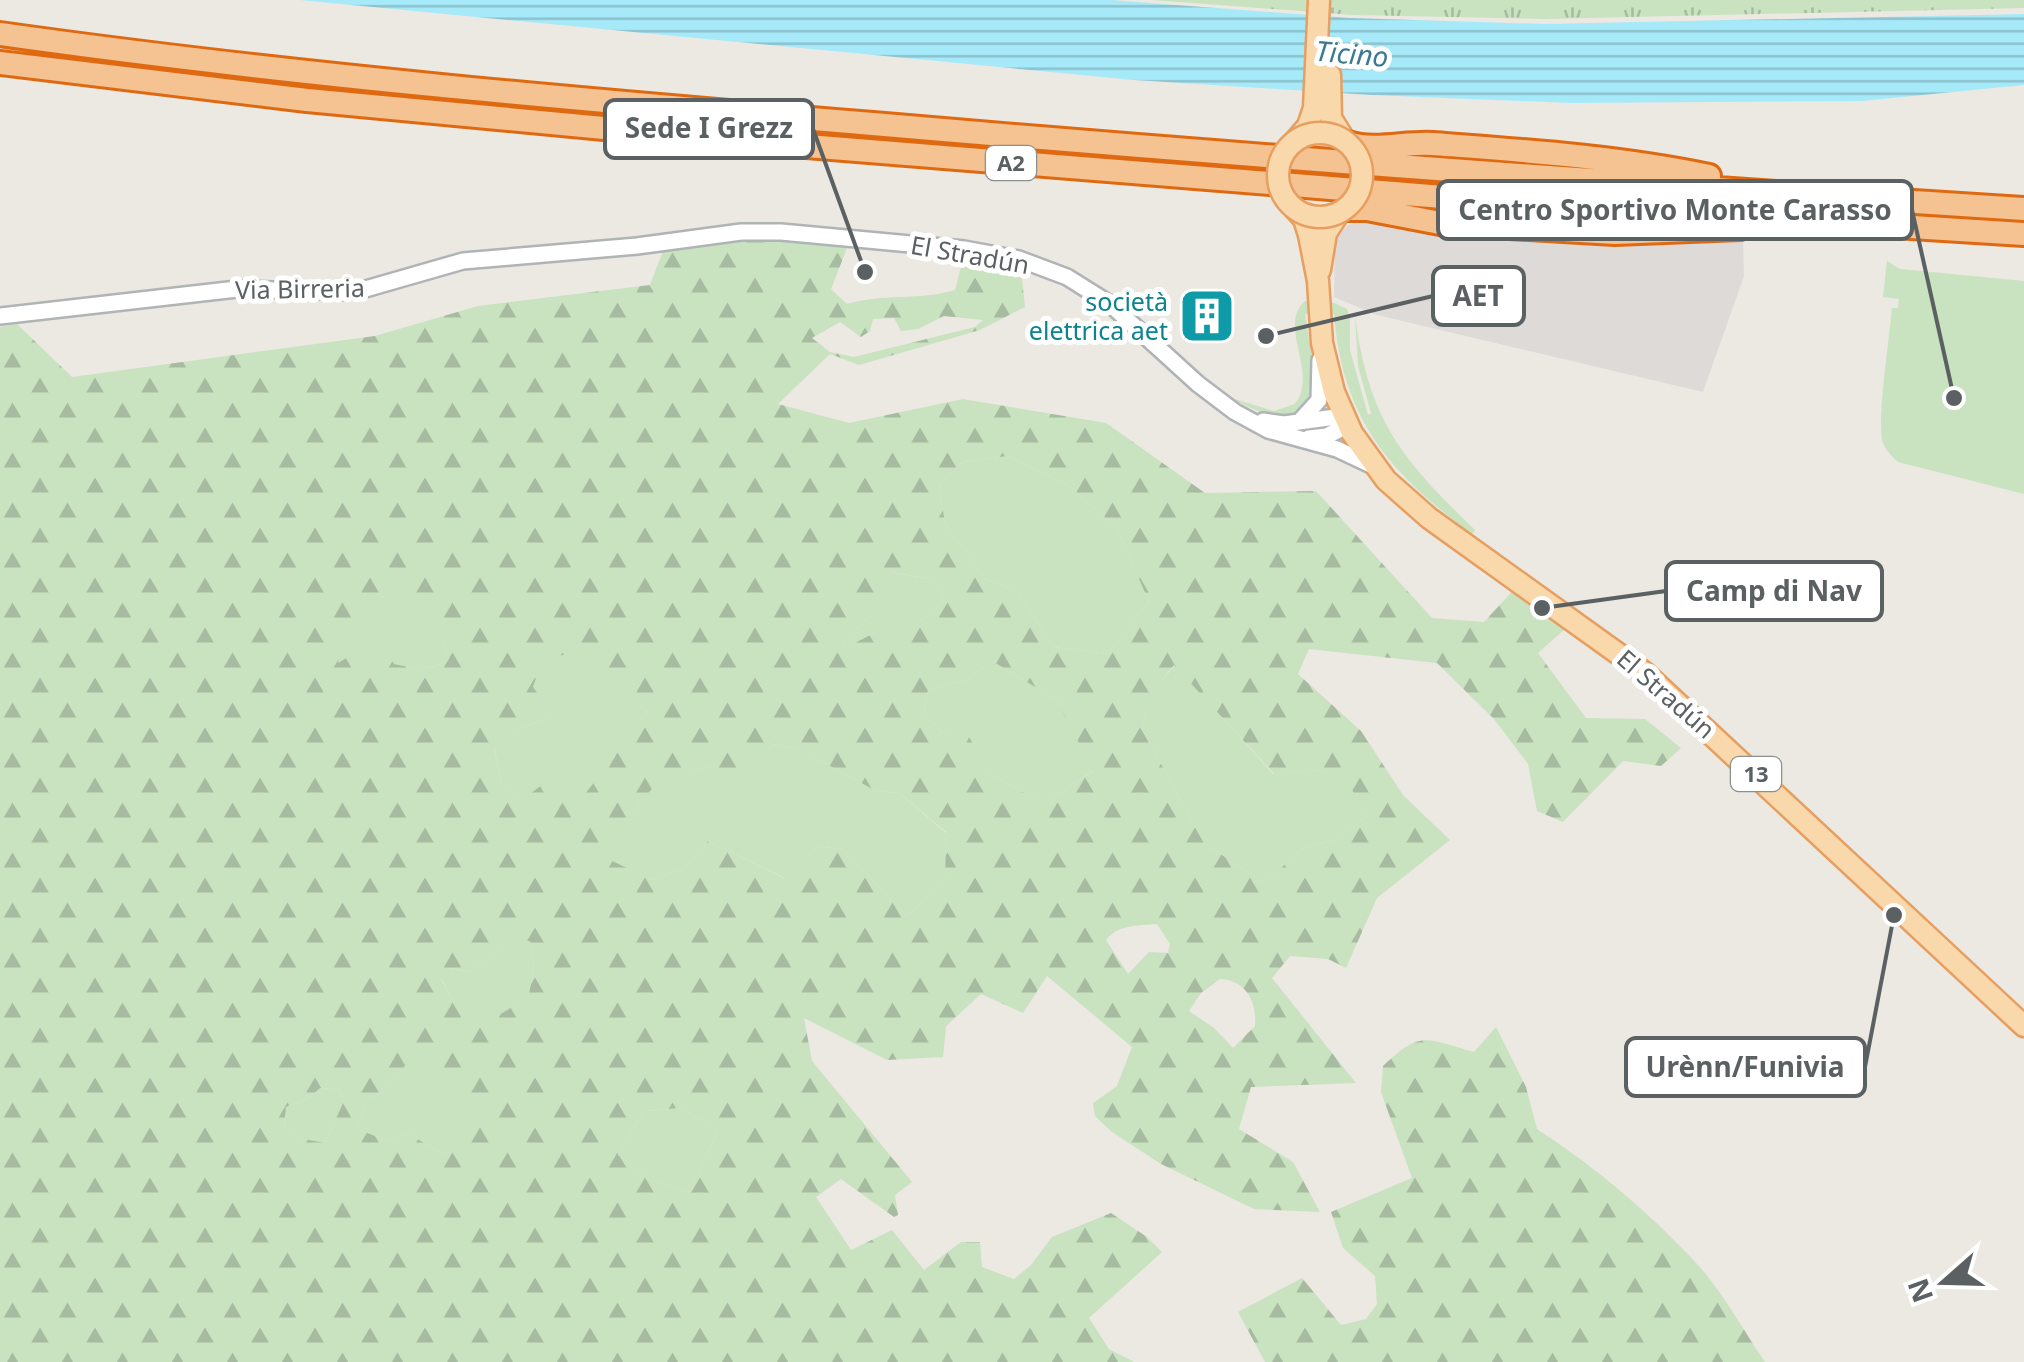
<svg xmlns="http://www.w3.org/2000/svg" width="2024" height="1362" font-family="'Noto Sans',sans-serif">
<defs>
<pattern id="forest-firs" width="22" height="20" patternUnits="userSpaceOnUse" patternTransform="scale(2.5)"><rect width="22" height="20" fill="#c9e2c0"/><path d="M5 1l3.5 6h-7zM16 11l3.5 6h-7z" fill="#a6bb9f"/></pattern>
<pattern id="park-tufts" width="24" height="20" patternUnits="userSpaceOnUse" patternTransform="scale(2.5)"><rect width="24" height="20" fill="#c9e2c0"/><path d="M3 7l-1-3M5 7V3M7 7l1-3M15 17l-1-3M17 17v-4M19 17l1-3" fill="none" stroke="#a6bb9f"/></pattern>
<pattern id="water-rules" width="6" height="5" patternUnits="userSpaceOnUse" patternTransform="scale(2.5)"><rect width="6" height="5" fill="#a6eaf9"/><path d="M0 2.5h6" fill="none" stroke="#8ac1cd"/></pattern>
</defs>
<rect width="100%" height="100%" fill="#ece8e2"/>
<path fill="#dedad7" d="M1359,221L1441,232L1743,240L1744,276L1703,392L1377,315L1334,297L1335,242L1346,226Z"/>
<path fill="#c9e2c0" d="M1887,261L1900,269L2024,281V494L1898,462C1892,456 1886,451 1883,443C1876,424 1890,334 1892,308H1898L1899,299L1883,297Z
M1305,301L1334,303L1347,309L1350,319V350L1368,415L1371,413L1358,366L1355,316C1369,421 1401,458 1475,530L1472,534C1390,473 1343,421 1334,314H1305L1316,384L1311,401L1295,416H1268L1228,397L1274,411L1295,404C1319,373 1277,325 1305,301Z
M1007,456L1065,483L1117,528L1149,602L1108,654L1054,647L1017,591L985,579L945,523L939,486L963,462Z
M890,572L930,579L945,598L918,624L882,629L843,649L844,639L871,616Z
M406,588L431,612L449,659C431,672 414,668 393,664L385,650L337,664L340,634L390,591Z
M570,652L648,712L579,803L520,802L502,785L494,747L517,730L553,716L533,688L541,661Z
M992,661L1057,700L1094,770L1065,790L1040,802L988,772L968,736L943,733L924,714L928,690L966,680Z
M1175,665L1273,774L1318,770L1347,778L1366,817L1340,838L1302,849L1264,883L1204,843L1142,729L1151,693Z
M766,743L799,749L876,791L899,793L946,833L945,883L906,916L844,850L818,846L785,878L708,841L684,868L653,880L611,861L639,803L660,779L712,766Z
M530,940L534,969L528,998L489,1021L452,999L441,978L450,968L471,972L507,941Z
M419,1046L493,1111L445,1156L408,1133L391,1142L357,1129L368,1100L389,1087Z
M320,1088L340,1090L343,1103L325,1143L304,1139L284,1127L286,1107L309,1098Z
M681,1108L718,1131L690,1192L652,1181L618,1155L644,1111Z"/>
<path fill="url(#forest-firs)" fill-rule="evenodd" d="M736,233L851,238L831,289L847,304C885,293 918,301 955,290L963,259L1021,270L1025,307L980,330L859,365L830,354L778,404L849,423L963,399L1106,423L1205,493L1316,491L1432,618L1484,622L1520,583L1575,620L1538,653L1586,718L1645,719L1681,748L1661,766L1623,761L1563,822L1537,811L1528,764L1494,719L1437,663L1309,649L1298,674L1361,731L1403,795L1450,840L1377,898L1346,968L1328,959L1290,956L1272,978L1356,1083L1251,1087L1239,1129L1293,1162L1320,1212L1254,1209L1161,1164L1112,1132L1095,1116L1093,1103L1117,1086L1132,1047L1047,976L1023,1013L981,994L946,1026L943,1057L887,1060L804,1018L812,1061L912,1182L895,1195L898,1215L894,1217L841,1179L816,1197L851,1250L892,1230L924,1270L961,1242H980L982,1267L1014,1279L1031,1265L1052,1237L1111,1213L1147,1237L1162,1252L1089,1318L1109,1349L1134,1362H0V327L17,324L72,377L375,336L478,306L650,285L666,243ZM944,316L983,320L975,327L854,357L830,352L812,338L840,322L861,337L870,331L873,319L894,318L901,331L918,329ZM1007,456L1065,483L1117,528L1149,602L1108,654L1054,647L1017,591L985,579L945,523L939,486L963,462ZM891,572L930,579L945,598L918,624L888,618L882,629L843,649L844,639L871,616ZM405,589L411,613H431L449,659C431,672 414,668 394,664L385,650L370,644L338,663L341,634L390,591ZM570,653L648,712L579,802L553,776L520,802L502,785L494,748L517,730L553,716L533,687L542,661ZM992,661L1057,700L1093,771L1065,790L1040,802L988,772L968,735L943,733L924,714L928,690L966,680ZM1174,665L1274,774L1318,770L1346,778L1366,817L1340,838L1302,849L1264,883L1204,843L1142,729L1151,694ZM766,743L799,749L876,791L899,793L946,832L945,883L906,916L844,850L818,846L784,878L708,841L684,868L653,880L612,861L639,803L661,779L712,766L748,780ZM1157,924L1170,944L1168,953L1149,952L1128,974L1106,940C1119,924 1137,926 1157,924ZM507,941H530L534,969L528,998L490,1020L452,999L441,979L451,968L471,972ZM1220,979C1246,980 1257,1002 1255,1026L1233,1048L1214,1028L1189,1011L1201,993ZM419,1047L492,1111L445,1156L408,1133L391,1142L357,1129L368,1100L389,1087ZM320,1088L340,1090L343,1103L325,1143L304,1139L284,1127L286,1107L309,1098ZM681,1108L718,1131L690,1192L652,1181L618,1155L644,1111Z
M1496,1027L1526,1087L1537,1129C1597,1168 1650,1213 1698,1265C1724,1294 1743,1330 1765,1362H1265L1238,1312L1302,1278L1341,1325L1366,1319L1377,1304L1375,1276L1343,1248L1331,1212L1412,1178L1381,1092L1383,1066C1422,1029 1426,1039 1474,1052Z"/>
<path fill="url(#park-tufts)" d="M1153,0H2024V8L1545,19L1353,15Z"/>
<path fill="url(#water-rules)" d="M300,0H1111L1350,18L1545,24L2024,14V85L1862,101L1571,103L1371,95L1134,80Z"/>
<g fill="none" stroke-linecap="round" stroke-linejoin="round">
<g stroke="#b0b4b7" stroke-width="20">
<path id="tertiary" d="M0,316L237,289L355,292L463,261L637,246L741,232H781L964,249L1019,259L1067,277L1110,304L1198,384L1235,412L1268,430L1337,449L1373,466
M1263,421L1284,424L1343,416
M1299,422L1319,400L1320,360
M1309,438L1327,436L1348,425"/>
</g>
<g stroke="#e79f61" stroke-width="25">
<path id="primary" d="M1330,75L1331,118L1344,139
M1296,140L1308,126L1314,108L1319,0
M1294,208L1304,219L1309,235L1318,281L1322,343L1334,392L1352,433L1386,480L1429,518L1645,673L2024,1026
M1320,270L1326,233L1339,213"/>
</g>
<g stroke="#df6910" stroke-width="28">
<path id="motorway" d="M0,34C290,75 582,100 873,124C1257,157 1640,185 2024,209
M0,63L307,100L720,139L1480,200L2024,234
M1348,143C1375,152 1405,142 1433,144C1526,151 1618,157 1709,176
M1346,209H1367L1440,223L1615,233L1740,228"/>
</g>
<use href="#tertiary" stroke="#fff" stroke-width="15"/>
<use href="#primary" stroke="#f9d8ab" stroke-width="20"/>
<use href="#motorway" stroke="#f5c291" stroke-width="22"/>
<g stroke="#e79f61" stroke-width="25" stroke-linecap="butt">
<path id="primary-bridge" d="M1278 175a42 42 0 1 1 84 0a42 42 0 1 1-84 0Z"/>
</g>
<use href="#primary-bridge" stroke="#f9d8ab" stroke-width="20"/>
</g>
<defs>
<g id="building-square" transform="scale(2.875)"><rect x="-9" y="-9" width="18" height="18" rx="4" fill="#0f9aa8" stroke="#fff"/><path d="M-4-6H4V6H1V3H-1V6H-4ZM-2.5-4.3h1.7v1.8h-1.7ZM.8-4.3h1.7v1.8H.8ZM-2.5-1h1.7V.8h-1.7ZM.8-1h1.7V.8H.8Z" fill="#fff"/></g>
</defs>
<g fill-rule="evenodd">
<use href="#building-square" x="1207" y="316"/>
</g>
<g text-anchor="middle" stroke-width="10" stroke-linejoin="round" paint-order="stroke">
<g fill="#fff" stroke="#8c9091" stroke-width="2.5">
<rect x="986" y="146" width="50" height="34" rx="8"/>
<rect x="1731" y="757" width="50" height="34" rx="8"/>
</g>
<g font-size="22" font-weight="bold" fill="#5b6062">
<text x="1011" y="171">A2</text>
<text x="1756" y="782">13</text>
</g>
<g font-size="25" fill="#5b6062" stroke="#fff">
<text transform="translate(970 255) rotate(10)" y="9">El Stradún</text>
<text transform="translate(300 289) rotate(-1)" y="9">Via Birreria</text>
<text transform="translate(1666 694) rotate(41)" y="9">El Stradún</text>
</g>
<g font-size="25" fill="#0d838f" stroke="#fff" text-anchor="end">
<text x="1168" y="311">società<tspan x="1168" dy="29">elettrica aet</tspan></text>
</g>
<g font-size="28" font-style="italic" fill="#3c7a90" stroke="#fff">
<text transform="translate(1352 54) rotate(5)" y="10">Ticino</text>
</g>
</g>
<path fill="none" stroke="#5b6062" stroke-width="4" d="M865 272L813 129M1954 398L1912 210M1266 336L1433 296M1542 608L1666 591M1894 915L1865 1067"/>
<g fill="#5b6062" stroke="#fff" stroke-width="4">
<circle cx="865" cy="272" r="10"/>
<circle cx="1954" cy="398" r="10"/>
<circle cx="1266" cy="336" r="10"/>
<circle cx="1542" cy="608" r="10"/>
<circle cx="1894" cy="915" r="10"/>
</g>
<g fill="#fff" stroke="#5b6062" stroke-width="4">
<rect x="605" y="100" width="208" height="58" rx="10"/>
<rect x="1438" y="181" width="474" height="58" rx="10"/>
<rect x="1433" y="267" width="91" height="58" rx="10"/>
<rect x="1666" y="562" width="216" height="58" rx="10"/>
<rect x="1626" y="1038" width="239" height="58" rx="10"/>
</g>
<g font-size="28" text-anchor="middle" font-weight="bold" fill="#5b6062">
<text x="709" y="138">Sede I Grezz</text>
<text x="1675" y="220">Centro Sportivo Monte Carasso</text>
<text x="1478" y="306">AET</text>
<text x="1774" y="601">Camp di Nav</text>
<text x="1745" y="1077">Urènn/Funivia</text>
</g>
<g transform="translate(1944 1282) rotate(250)" stroke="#ffffff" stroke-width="8" paint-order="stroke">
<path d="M0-8L18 38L0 25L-18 38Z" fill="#5b6062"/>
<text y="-15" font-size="28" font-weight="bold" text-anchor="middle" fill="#5b6062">N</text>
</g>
</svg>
